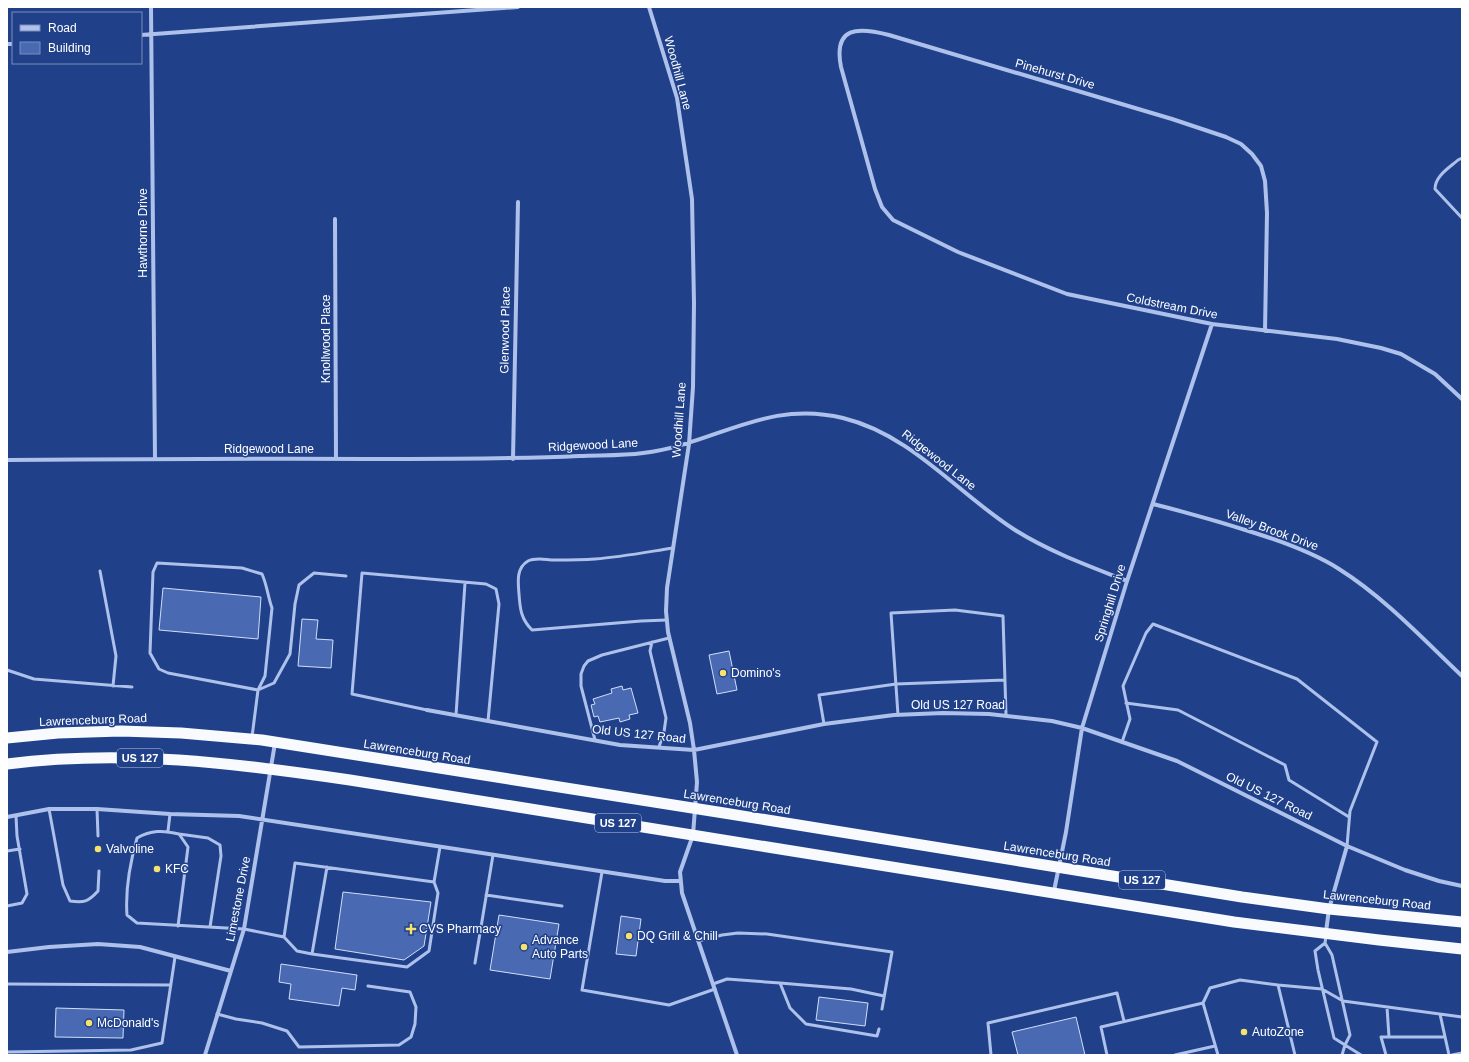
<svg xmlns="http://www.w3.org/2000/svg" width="1469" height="1062" font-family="Helvetica,sans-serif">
<rect width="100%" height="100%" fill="#20418a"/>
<path fill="#496ab2" stroke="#d1def8" d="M163,588L261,597L258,639L159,630Z
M302,619L318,620L316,639L333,640L331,668L298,666Z
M729,651L737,690L717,694L709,655Z
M622,686L623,690L631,688L638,713L629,715L630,719L620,722L619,718L600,722L598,716L594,717L591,705L595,704L593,699L612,693L611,689Z
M343,892L431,902L424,946L404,960L335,949Z
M499,915L559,924L550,979L490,970Z
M621,916L641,919L636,956L616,954Z
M281,964L357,975L355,990L342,988L339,1006L289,999L291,984L279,982Z
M819,997L868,1003L865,1026L816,1020Z
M56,1008L124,1010L123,1038L55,1037Z
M1076,1017L1085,1055H1018L1012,1032Z"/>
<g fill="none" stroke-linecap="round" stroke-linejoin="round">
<path stroke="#adc1eb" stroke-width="3" d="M1462,158L1458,160C1449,168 1435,176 1435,189L1462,218
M100,571L116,656L113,686
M667,620L641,621L532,630C521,619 520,609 519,594C518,582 516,568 528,561C536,557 546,560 555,560C568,560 581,560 595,559C621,557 647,552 673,548
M652,642L650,651L666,718L664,732L659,747
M7,670L34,679L132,687
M1126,703L1178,710L1285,765L1289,780L1349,817
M427,710L352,694L362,573L486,584L496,589L499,604L488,721
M456,715L465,583
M898,715L891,613L955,610L1003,616L1006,715
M824,724L819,695L896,684L1005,680
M252,737L258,690L265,676L272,608C268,597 267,585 262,574L242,568L157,563L153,572L150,653L159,669L168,673L258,690L274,683L290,654L295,604L299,585L314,573L346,576
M595,740L581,686V674L584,666L588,661L602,655L669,638
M1122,742L1130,719L1123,686L1146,633L1153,624L1297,679L1377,742L1350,811L1347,846
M49,809L63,885L70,901C84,903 88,902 98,891L99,871
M97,809L98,836
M168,831L170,814
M179,834L208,838L220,845L221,856L210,927
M7,851L20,849
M602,872L582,990L669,1005L715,989
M486,895L562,906
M7,906L22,903L27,894L17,836L16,816
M178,926L188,847L179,834C163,830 151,830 137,838C130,863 125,888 127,915L137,923L244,929L284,937L295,863L434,882L440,847
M284,937L297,951L312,954L327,867
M698,941L722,935L738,933L767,934L892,952L882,1009
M1325,943L1332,955L1350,1035L1345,1045L1334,1038L1318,970L1315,951L1325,943L1326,936
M312,954L407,967L429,951L438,893L434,882
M475,963L493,855
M780,983L851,989L884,996
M7,984L171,985
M713,984L727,979L780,983L790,1008L806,1024L877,1036L879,1029
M1278,985L1322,989L1343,1001L1462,1017
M1203,1003L1218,1055
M1387,1007L1389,1037
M217,1014L236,1019L262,1023L287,1031L299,1047L399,1045L411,1037L415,1024L416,1007L410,992L368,986
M1440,1014L1449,1055
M7,1052L131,1050L162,1043L175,957
M991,1055L988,1023L1117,993L1124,1021
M1107,1055L1101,1027L1203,1003L1210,988L1240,980L1278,985L1295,1055
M1175,1055L1215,1046
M1342,1055L1345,1045L1361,1055
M1386,1055L1381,1037H1445
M1452,1055L1462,1053"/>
<path stroke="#adc1eb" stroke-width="4" d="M151,7L155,459
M649,7L677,98L692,199L694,303L693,387L689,444L667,588L666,611L668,632L690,723L694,750L697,782L693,835L680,872L682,893L737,1055
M141,35L518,7
M7,44H13
M335,219L336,458
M1265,331L1267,213L1265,181L1261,166L1252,154L1241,144L1226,137L1172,119L889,35C858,27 833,26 841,67L875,189L882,207L893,220L958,252L1067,294L1212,324L1337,339L1381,348L1401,354L1435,374L1462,399
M513,459L518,202
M7,460C135,459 262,458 390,459C453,459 516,459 579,456C600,455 622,456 643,453C716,444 766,399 843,418C912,435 957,493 1015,530C1050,552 1089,566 1127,581
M1153,504C1189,513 1224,523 1258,534C1286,543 1314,553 1339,569C1385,598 1423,639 1462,676
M427,710L620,745L694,750L824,724L894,715L943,713L989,714L1052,721L1082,728L1177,761L1347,846L1405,870L1439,881L1462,886
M7,817L49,809H97L170,814L239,816L665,881H680
M1054,891L1066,832L1082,728L1127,581L1212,324
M1326,932L1329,909L1347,846
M7,952L49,947L98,944L140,947L231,971
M205,1055L244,929L275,743"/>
<path stroke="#f8fafe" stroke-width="11" d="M7,738L58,733L121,731L181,733L262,740L724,813L1242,897L1329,909L1462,922
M7,764C123,749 235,763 350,780L1234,922L1379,940L1462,949"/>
</g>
<g fill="#f8e26e" stroke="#20418a" stroke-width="1.5">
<circle cx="723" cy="673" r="4"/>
<circle cx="98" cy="849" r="4"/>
<circle cx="157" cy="869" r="4"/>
<path d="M409 923h4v4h4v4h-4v4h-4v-4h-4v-4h4z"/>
<circle cx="629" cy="936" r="4"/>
<circle cx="524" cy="947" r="4"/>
<circle cx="89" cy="1023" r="4"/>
<circle cx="1244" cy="1032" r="4"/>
</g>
<g text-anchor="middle" stroke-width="3" stroke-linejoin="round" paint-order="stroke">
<g fill="#20418a" stroke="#bcc6dc" stroke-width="1">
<rect x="117" y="749" width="46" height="18" rx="3"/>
<rect x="595" y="814" width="46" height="18" rx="3"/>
<rect x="1119" y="871" width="46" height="18" rx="3"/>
</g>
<g font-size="11" font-weight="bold" fill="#fff">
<text x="140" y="762">US 127</text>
<text x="618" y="827">US 127</text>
<text x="1142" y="884">US 127</text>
</g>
<g font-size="12" fill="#fff" stroke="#20418a">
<text transform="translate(678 73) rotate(75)" y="4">Woodhill Lane</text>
<text transform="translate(1055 74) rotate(16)" y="4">Pinehurst Drive</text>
<text transform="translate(143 233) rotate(-90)" y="4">Hawthorne Drive</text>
<text transform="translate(1172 306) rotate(11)" y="4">Coldstream Drive</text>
<text transform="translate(505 330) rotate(-89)" y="4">Glenwood Place</text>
<text transform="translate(326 339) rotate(-90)" y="4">Knollwood Place</text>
<text transform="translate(679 420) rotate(-86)" y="4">Woodhill Lane</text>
<text transform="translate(593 445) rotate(-3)" y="4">Ridgewood Lane</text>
<text x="269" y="453">Ridgewood Lane</text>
<text transform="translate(939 460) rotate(38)" y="4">Ridgewood Lane</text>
<text transform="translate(1272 530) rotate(20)" y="4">Valley Brook Drive</text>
<text transform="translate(1110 603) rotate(-73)" y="4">Springhill Drive</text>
<text x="958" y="709">Old US 127 Road</text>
<text transform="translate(93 720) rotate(-2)" y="4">Lawrenceburg Road</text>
<text transform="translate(639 734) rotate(6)" y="4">Old US 127 Road</text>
<text transform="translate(417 752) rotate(9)" y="4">Lawrenceburg Road</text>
<text transform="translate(1269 796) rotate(26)" y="4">Old US 127 Road</text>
<text transform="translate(737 802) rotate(9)" y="4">Lawrenceburg Road</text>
<text transform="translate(1057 854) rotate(9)" y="4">Lawrenceburg Road</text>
<text transform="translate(238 899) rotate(-79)" y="4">Limestone Drive</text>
<text transform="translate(1377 900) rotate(6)" y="4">Lawrenceburg Road</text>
</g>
<g font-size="12" fill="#fff" stroke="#20418a" text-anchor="start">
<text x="731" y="677">Domino's</text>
<text x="106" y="853">Valvoline</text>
<text x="165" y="873">KFC</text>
<text x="419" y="933">CVS Pharmacy</text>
<text x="637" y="940">DQ Grill &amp; Chill</text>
<text x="532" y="944">Advance<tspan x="532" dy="14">Auto Parts</tspan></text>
<text x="97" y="1027">McDonald's</text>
<text x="1252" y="1036">AutoZone</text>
</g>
</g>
<rect width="1469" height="1062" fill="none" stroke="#ffffff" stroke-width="16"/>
<rect x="12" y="12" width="130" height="52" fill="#20418a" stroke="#798db9"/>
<rect x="20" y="25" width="20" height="6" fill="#adc1eb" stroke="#798db9"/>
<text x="48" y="32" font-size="12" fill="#ffffff">Road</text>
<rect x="20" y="42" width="20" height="12" fill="#496ab2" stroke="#798db9"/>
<text x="48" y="52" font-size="12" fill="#ffffff">Building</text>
</svg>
